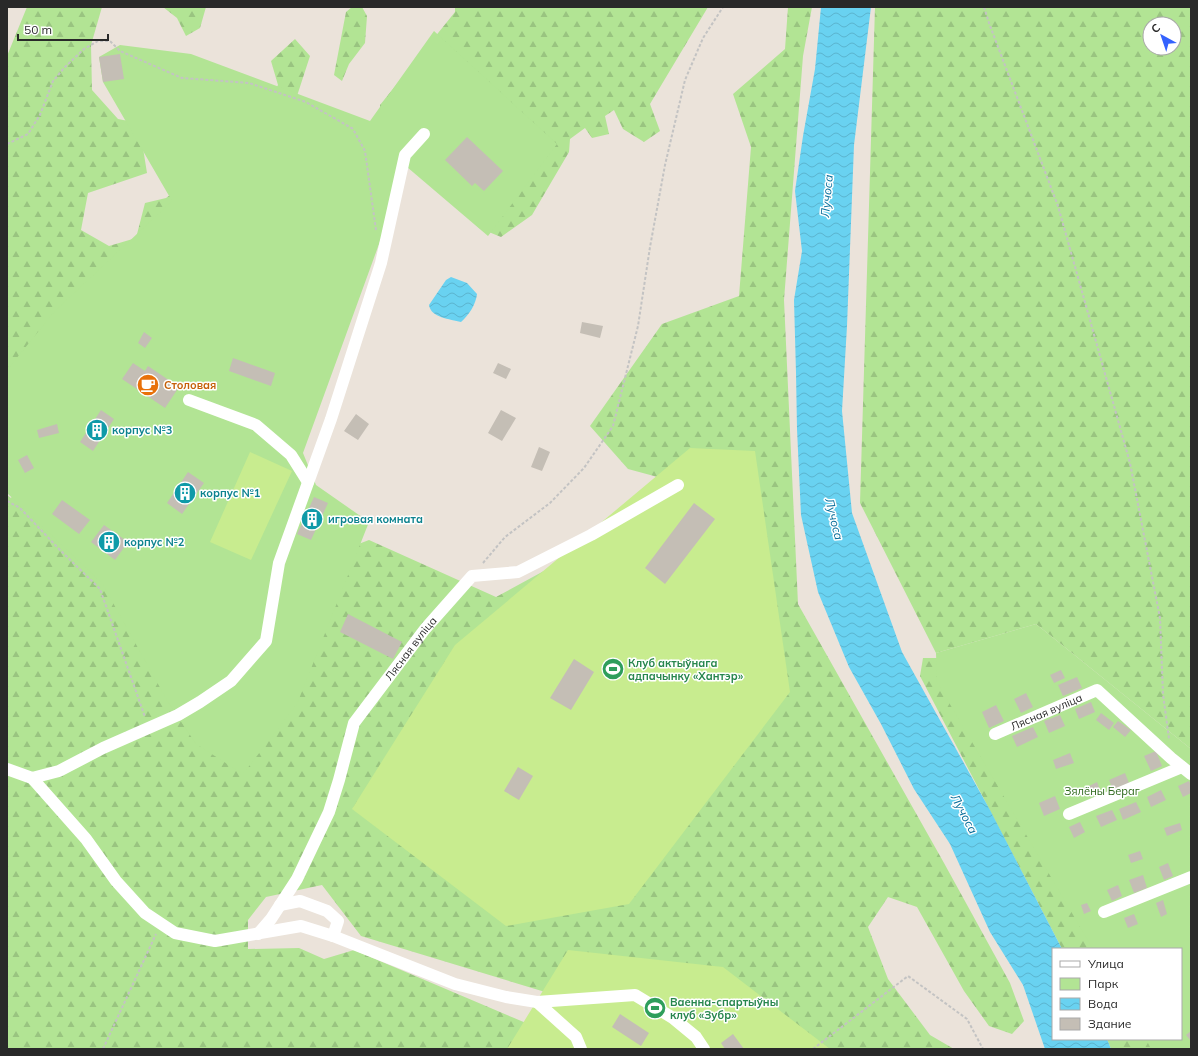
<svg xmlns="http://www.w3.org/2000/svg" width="1198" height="1056" font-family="Mulish,sans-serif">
<defs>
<pattern id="forest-firs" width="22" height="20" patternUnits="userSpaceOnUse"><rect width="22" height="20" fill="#b2e494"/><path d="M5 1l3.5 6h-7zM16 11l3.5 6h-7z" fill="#99c480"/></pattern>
<pattern id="water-waves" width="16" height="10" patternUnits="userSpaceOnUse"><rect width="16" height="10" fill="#69d2f1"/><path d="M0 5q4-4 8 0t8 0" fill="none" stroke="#5bb4cf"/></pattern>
</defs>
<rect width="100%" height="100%" fill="#ebe3da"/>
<path fill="url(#forest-firs)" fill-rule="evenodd" d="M27,7H102L91,45L92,90L118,119L139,123L147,173L88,193L81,230L109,246L136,238L145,203L166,198L253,132L278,85L271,61L295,39L310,56L284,136L220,256L298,567L369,540L496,597L564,560L691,486L628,469L590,426L662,324L739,296L751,147L733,94L785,49L788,7H812L803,56L784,300L798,604L944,863L1010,983L1024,1021L1012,1034L989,1026L964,991L917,907L888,897L868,927L888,979L930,1035L954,1049H811L555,995L361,936L322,885L266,897L248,920V949L299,948L324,959L354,950L533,1026L574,1049H7V495L11,498L19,483L7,439V56Z
M163,7H206L200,28L186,36L177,18Z
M352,7H362L367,16L365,43L349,64L342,81L334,75L346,12Z
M455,7H708L650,104L660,131L644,142L623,129L614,110L605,116L609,134L592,138L585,128L570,139L569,152L532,215L501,237L479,228L382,125L380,105L455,12Z
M875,7H1191V749L1036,624L936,653L860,503ZM1150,24H1174V48H1150Z
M923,658H946L1128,949H1062L920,676Z
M1107,1039H1161L1163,1049H1111Z"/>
<path fill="#b2e494" d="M434,31L557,144L488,236L407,167L303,453L316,485L369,522L297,704L243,774L196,744L168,702L102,583L7,493V370L55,311L172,201L103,82L99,57L120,45L191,54L370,121Z
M1036,624L1191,749V1049H1151L1146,1039H1181V949H1093L937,682L936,653Z"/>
<path fill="#c8ec8f" d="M690,448L755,451L790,692L629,904L506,926L352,809L455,645Z
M250,452L292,471L251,560L210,542Z
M568,950L723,967L830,1049H507Z"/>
<path fill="url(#water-waves)" d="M821,7H871L854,145L847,326L842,411L852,513L902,652L990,810L1062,949H1053V1039H1107L1111,1049H1045L1023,985L990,932L950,844L914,789L881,724L849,667L818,592L801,515L797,429L796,373L794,300L802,251L795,191L803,136L815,69Z
M451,277L467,283L477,294C476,304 469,315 461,322C450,319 431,318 429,305L446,280Z"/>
<path fill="#c4beb5" d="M120,54L124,79L103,82L99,57Z
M467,137L503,171L484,191L475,183L472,186L445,160Z
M582,322L603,326L600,338L580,333Z
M144,332L152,338L145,348L138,343Z
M233,358L275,373L271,386L229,371Z
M133,363L145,371L148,366L179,387L165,408L122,379Z
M498,363L511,369L506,379L493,373Z
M101,410L114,419L93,451L80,442Z
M501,410L516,418L502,441L488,433Z
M356,414L369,424L358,440L344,431Z
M57,424L59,433L39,438L37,430Z
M539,447L550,452L542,471L531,467Z
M27,455L34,468L25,473L18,460Z
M188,472L204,483L182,514L167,503Z
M314,497L328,503L311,540L297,534Z
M62,500L90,520L79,534L52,514Z
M694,503L715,519L665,584L645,568Z
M104,525L128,542L115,560L91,542Z
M348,614L402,642L393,659L340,632Z
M574,659L594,672L571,710L550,698Z
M1061,670L1065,678L1054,683L1050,675Z
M1077,677L1082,688L1063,696L1058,685Z
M1026,693L1033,707L1021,713L1014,699Z
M1091,702L1095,712L1079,719L1075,709Z
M996,705L1004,721L989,728L982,712Z
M1101,713L1114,723L1109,730L1096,720Z
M1060,715L1065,726L1049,733L1044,721Z
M1118,721L1131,730L1125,737L1113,727Z
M1033,727L1038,737L1017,747L1012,736Z
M1156,751L1162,766L1151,771L1144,756Z
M1070,753L1074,763L1056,769L1053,760Z
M518,767L533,776L519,800L504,791Z
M1125,773L1129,783L1113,790L1109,780Z
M1189,781L1191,786V793L1183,797L1178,786Z
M1097,782L1101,792L1090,797L1085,788Z
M1161,790L1166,800L1151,807L1147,797Z
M1055,796L1060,809L1044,816L1039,803Z
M1136,802L1141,812L1123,820L1119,809Z
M1112,810L1117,820L1101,827L1096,816Z
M1080,822L1085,832L1074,838L1069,827Z
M1180,823L1182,830L1167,836L1164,828Z
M1140,851L1143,859L1131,863L1128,855Z
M1168,863L1173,876L1164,880L1159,867Z
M1143,875L1147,888L1134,893L1129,880Z
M1118,885L1122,896L1112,901L1107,890Z
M1163,900L1167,914L1161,917L1156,903Z
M1087,903L1091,911L1084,914L1081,905Z
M1134,914L1138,924L1128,928L1124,918Z
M620,1014L649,1033L641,1046L612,1027Z
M1191,1031V1041L1186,1035Z
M733,1034L744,1049H725L721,1043Z"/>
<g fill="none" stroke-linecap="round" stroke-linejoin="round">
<path stroke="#c3c3c3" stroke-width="2" stroke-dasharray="3 2" stroke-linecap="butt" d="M984,7L989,23L1058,206L1130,463L1160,618L1163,694L1169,739
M7,144L28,134L40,115L53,81L65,67L84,49L98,41H110L120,51L182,78L249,83L306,102L353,129L365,151L376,230
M7,501L20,508L60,550L100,589L145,717
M483,563L505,537L550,503L584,468L613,426L638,326L650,247L665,165L685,80L703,38L723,7
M103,1049L156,934
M813,1049L908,976L967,1019L983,1049"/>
<g stroke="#fff" stroke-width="12">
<path d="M189,400L256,425L291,455L308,482"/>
<path id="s1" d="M995,734L1097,690L1171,758L1191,774"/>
<path d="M7,769L32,778L86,839L116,881L145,913L175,933L215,941L301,926L333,936L455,984L506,997L537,1002L635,995L673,1018L696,1037L704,1049"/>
<path d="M32,778L59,771L103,748L178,715L200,702L231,681L266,641L279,563L331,419L381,263L405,155L424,134"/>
<path d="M1069,814L1182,767"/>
<path d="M280,905L300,901L327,911L338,921L333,936"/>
<path d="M1104,912L1191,877"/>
<path id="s2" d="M258,934L271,919L297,879L329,812L339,780L354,723L425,629L472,576L518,572L591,535L678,485"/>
<path d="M537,1002L576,1037L581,1049"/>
</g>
</g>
<defs>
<g id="cafe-disc" transform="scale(1.15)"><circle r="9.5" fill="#e8710a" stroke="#fff"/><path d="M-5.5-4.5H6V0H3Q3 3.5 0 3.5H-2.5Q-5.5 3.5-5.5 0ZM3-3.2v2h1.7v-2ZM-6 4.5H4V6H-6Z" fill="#fff"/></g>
<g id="building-disc" transform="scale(1.15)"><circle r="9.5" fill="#0f9aa8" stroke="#fff"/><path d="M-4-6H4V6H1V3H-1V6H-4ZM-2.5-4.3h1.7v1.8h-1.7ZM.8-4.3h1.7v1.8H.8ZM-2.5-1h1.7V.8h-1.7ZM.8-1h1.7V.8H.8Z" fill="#fff"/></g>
<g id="stadium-disc" transform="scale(1.15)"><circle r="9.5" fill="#2e9e5b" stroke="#fff"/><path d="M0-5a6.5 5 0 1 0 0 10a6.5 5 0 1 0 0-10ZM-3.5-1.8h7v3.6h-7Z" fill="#fff"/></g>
</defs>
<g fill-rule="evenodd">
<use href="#cafe-disc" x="148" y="385"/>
<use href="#building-disc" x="97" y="430"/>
<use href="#building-disc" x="185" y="493"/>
<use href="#building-disc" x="312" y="519"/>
<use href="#building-disc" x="109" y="542"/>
<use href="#stadium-disc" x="613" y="669"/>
<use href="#stadium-disc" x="655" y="1008"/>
</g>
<g text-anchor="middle" stroke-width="3" stroke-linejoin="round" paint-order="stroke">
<g font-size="11" font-weight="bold" fill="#c56008" stroke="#fff" text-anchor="start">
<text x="164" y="389">Столовая</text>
</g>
<g font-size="11" font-weight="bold" fill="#0d838f" stroke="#fff" text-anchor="start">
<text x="112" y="434">корпус №3</text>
<text x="200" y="497">корпус №1</text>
<text x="328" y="523">игровая комната</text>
<text x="124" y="546">корпус №2</text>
</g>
<g font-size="11" fill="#292929" stroke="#fff">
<text dy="4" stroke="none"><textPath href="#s2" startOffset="328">Лясная вуліца</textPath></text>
<text dy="4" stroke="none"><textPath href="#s1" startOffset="56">Лясная вуліца</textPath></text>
</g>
<g font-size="11" font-weight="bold" fill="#27864d" stroke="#fff" text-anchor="start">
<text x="628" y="667">Клуб актыўнага<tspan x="628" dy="13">адпачынку «Хантэр»</tspan></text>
<text x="670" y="1006">Ваенна-спартыўны<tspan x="670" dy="13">клуб «Зубр»</tspan></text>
</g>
<g font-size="11" fill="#2b6618" stroke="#fff">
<text x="1102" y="795">Зялёны Бераг</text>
</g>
<g font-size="12" font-style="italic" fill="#0a6f9b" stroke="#fff">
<text transform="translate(827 196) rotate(-85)" y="4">Лучоса</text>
<text transform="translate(834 519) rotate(76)" y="4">Лучоса</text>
<text transform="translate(964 814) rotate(62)" y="4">Лучоса</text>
</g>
</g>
<rect width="1198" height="1056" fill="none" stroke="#292929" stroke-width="16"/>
<rect x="1052" y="948" width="130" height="92" fill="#ffffff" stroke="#a9a9a9"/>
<rect x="1060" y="961" width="20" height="6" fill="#ffffff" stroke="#a9a9a9"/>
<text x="1088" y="968" font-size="12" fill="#292929">Улица</text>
<rect x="1060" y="978" width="20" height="12" fill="#b2e494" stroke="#a9a9a9"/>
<text x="1088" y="988" font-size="12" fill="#292929">Парк</text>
<rect x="1060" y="998" width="20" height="12" fill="url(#water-waves)" stroke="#a9a9a9"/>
<text x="1088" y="1008" font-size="12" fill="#292929">Вода</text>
<rect x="1060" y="1018" width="20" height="12" fill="#c4beb5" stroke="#a9a9a9"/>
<text x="1088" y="1028" font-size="12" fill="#292929">Здание</text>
<g transform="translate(1162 36) rotate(320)"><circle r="19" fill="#ffffff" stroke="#a9a9a9"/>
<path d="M0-3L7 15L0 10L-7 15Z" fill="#3462fe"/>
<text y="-6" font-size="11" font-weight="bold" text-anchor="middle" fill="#292929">С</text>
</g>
<path d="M18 34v6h90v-6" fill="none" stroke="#292929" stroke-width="2"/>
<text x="24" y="34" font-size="12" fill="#292929" stroke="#ffffff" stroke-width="3" paint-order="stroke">50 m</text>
</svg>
